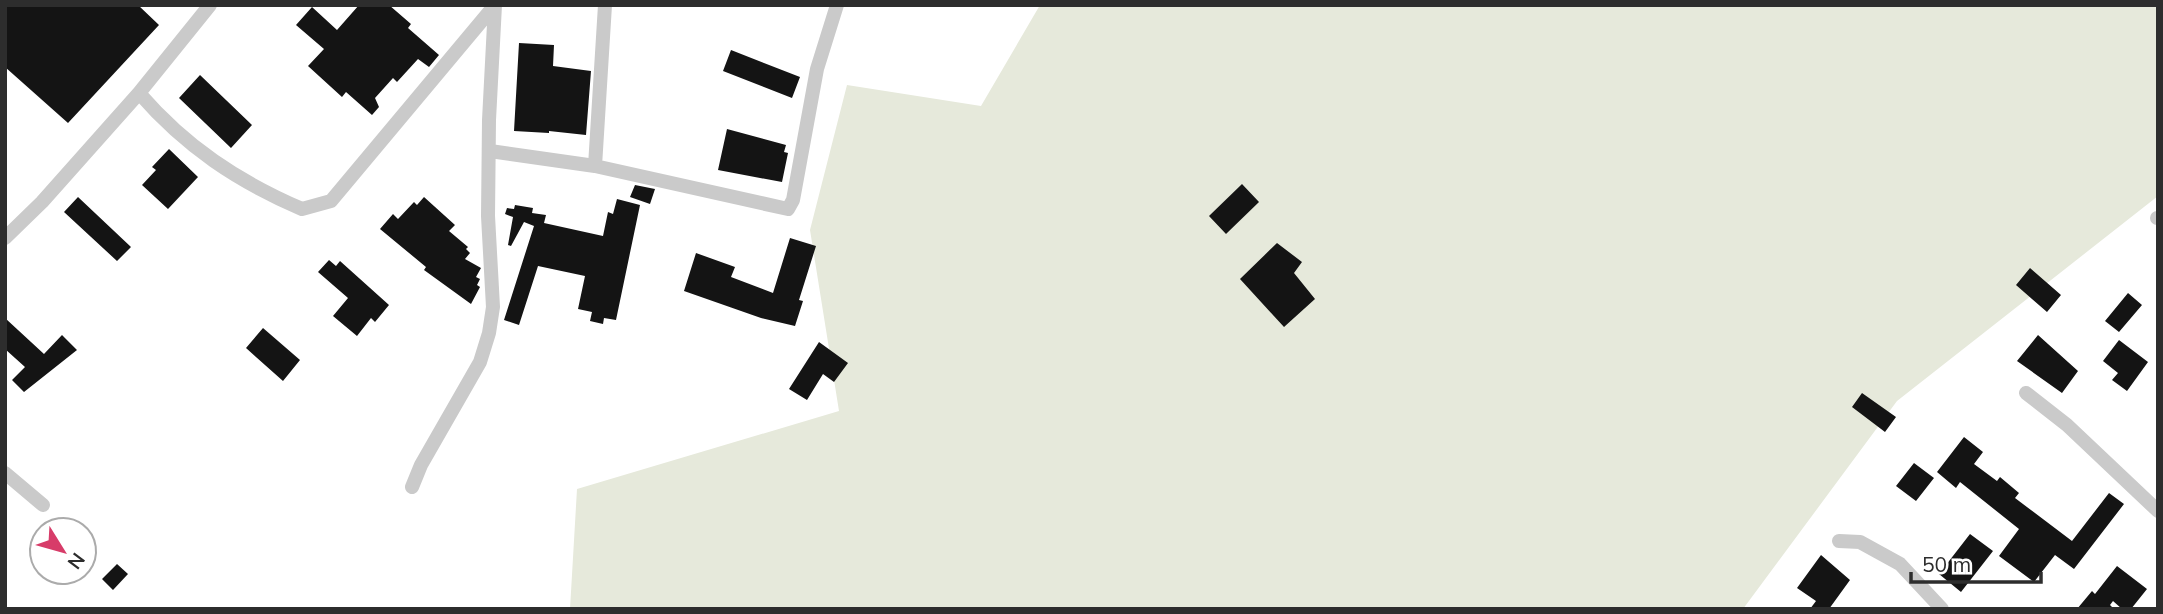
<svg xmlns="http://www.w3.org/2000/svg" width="2163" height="614" font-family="Mulish,sans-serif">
<rect width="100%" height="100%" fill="#fff"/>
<path fill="#e6e9db" d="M1040,5H2158V196L1897,401L1743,609H570L577,489L839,411L810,230L847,85L981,106Z"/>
<path fill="#141414" d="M5,5H138L159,25L68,123L5,67Z
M359,5H389L411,24L408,28L439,55L429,67L418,59L397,82L393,78L375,98L379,107L372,115L346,92L342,97L308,66L324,49L296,25L312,7L337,30Z
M519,43L554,45L553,66L591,71L586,135L549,131V133L514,131Z
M731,50L800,77L792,98L723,71Z
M200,75L252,125L231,148L179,98Z
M727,129L786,145L784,152L788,153L782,182L718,170Z
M169,149L198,177L168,209L142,185L156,170L152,167Z
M1242,184L1259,202L1226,234L1209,216Z
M635,185L655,189L650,204L630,197Z
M78,197L131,247L117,261L64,212Z
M424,197L455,225L449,231L468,247L466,249L470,253L465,259L481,268L476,277L480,279L477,285L480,287L471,304L424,270L426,267L380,229L393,214L398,219L414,202L417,205Z
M617,199L640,205L616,320L604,318L603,324L590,321L592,312L578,309L585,276L538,266L519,325L504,320L534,226L524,222L511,246L508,245L513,217L505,214L507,208L514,209L515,205L533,208L532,213L546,215L544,223L603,236L608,212L613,214Z
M790,238L816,246L799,300L803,301L795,326L761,318L684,291L696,253L735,267L731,277L773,293Z
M1277,243L1302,262L1294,273L1315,299L1284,327L1240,279Z
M329,260L336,266L340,261L389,305L375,322L371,318L357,336L333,316L348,298L318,272Z
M2030,268L2061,295L2047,312L2016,285Z
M2128,293L2142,305L2119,332L2105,321Z
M5,318L44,354L62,335L77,350L24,392L12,380L25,367L5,349Z
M263,328L300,360L283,381L246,348Z
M2038,335L2078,371L2062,393L2017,361Z
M2119,340L2148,362L2127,391L2112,380L2118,373L2103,361Z
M819,342L848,363L834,382L823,374L807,400L789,389Z
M1862,393L1896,417L1885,432L1852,407Z
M1964,437L1983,452L1974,464L1997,481L2000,477L2019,493L2015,498L2072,541L2109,493L2124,504L2074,569L2055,555L2034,582L1999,556L2019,529L1960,482L1956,488L1937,472Z
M1914,463L1934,478L1916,501L1896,486Z
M1970,534L1993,551L1961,592L1939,574Z
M1821,555L1850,580L1829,609H1810L1816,601L1797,588Z
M117,564L128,574L113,590L102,579Z
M2117,566L2147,589L2131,609H2122L2113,601L2110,605L2114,609H2077L2092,591L2095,594Z"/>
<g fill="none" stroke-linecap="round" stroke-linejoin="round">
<path stroke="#cacaca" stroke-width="14" d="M210,5L139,93C186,147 237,181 302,209L331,201L495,5
M490,151L595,166L788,209L793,200L817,69L837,5
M595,166L605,5
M2157,218H2158
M5,238L42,202L139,93
M2026,393L2067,425L2158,511
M5,473L43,505
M412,487L421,465L480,362L489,333L493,307L488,216L489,120L495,5
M1839,541L1860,542L1900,564L1942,609"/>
</g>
<rect width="2163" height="614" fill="none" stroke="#2d2d2d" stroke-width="14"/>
<g transform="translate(63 551) rotate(127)"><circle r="33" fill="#ffffff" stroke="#ababab" stroke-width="2"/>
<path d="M0-5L12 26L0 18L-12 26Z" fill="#d73c69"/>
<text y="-10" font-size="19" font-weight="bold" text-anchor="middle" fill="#2d2d2d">N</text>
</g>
<path d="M1911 572v10h130v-10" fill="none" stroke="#2d2d2d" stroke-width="3.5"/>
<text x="1922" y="572" font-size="21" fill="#2d2d2d" stroke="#ffffff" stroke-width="5" paint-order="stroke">50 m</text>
</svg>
